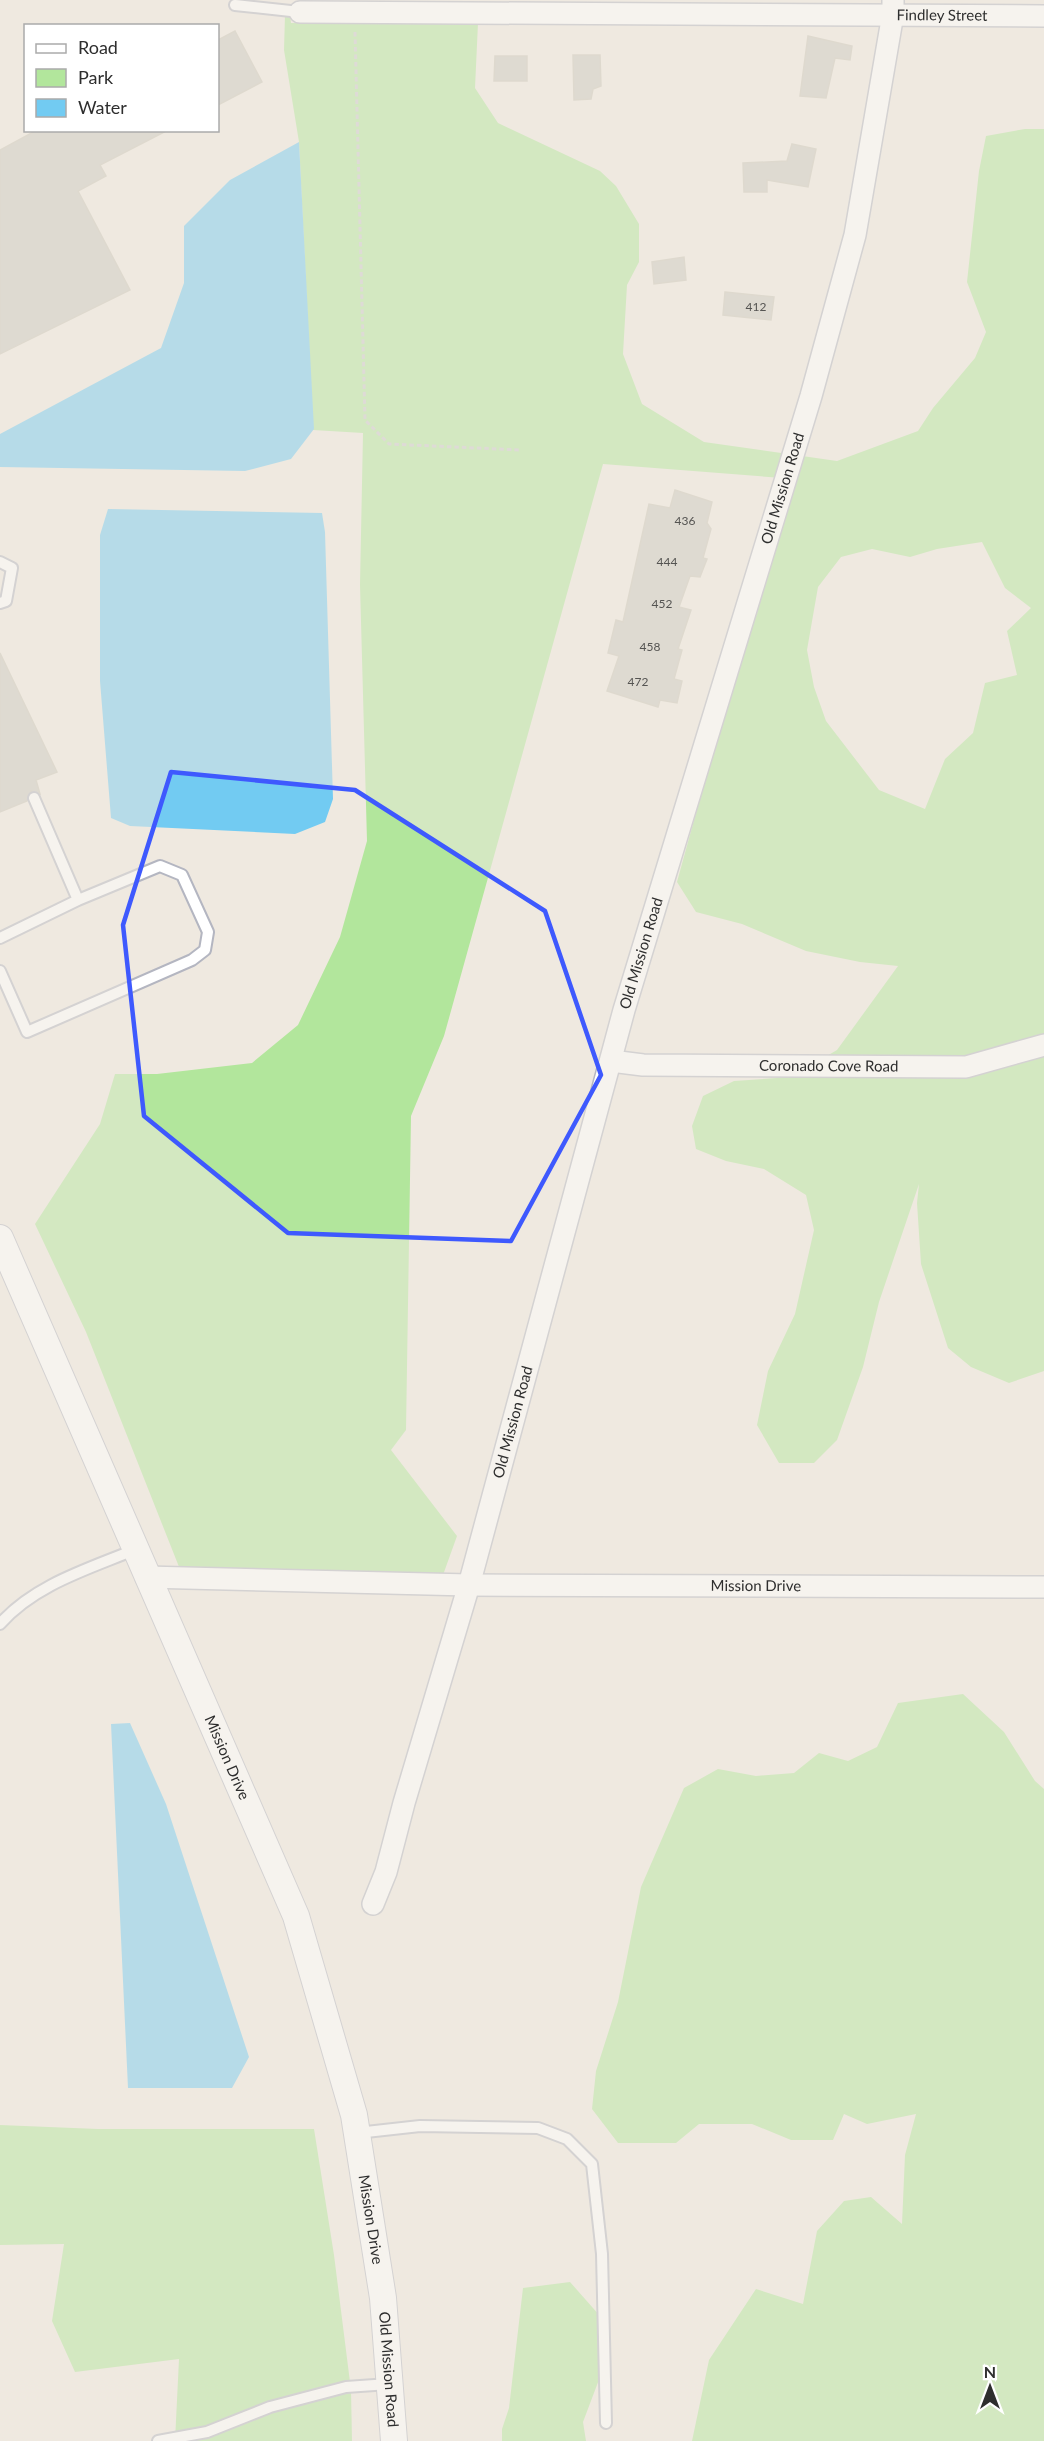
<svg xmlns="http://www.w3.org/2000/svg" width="1044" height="2441" font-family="Lato,sans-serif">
<rect width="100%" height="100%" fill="#efe9e0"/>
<path fill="#b2e69c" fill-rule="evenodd" d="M285,15H290L291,23H478L475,88L498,123L600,171L616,186L639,224V262L627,285L623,354L642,404L704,442L837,461L918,431L933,408L975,358L986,332L967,282L979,171L986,136L1025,129H1044V1371L1009,1383L971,1367L948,1348L921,1264L917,1203L919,1184L879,1302L863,1367L837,1440L814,1463H779L757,1425L768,1371L795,1314L814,1230L806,1195L764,1169L726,1161L696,1149L692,1126L703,1096L734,1081L791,1077L837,1050L898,966L860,962L806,951L742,924L696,912L677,882L738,660L757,614L782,478L603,464L444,1036L411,1116L406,1430L391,1450L457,1536L443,1575L185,1582L86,1332L35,1224L100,1124L115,1074H157L252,1063L298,1025L340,937L367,841L360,585L363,433L313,430L299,142L284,50ZM982,542L1005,588L1031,608L1007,631L1017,675L985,683L973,733L945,759L925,809L879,790L826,721L814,687L807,650L818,587L841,557L872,549L910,557L937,549Z
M963,1694L1004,1732L1035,1781L1044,1789V2441H692L709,2360L756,2289L803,2304L817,2231L844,2201L871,2197L902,2224L905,2155L916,2114L867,2124L844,2114L833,2140H791L752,2124H699L676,2143H618L592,2109L596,2071L618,2002L641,1887L684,1788L718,1769L756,1776L794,1773L819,1753L848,1761L877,1747L898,1703Z
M0,2125L98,2129H314L334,2255L351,2390L352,2441H175L179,2359L75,2372L52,2321L64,2244L0,2245Z
M570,2282L608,2325L600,2377L583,2422L586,2441H502V2429L509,2408L523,2288Z"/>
<path fill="#72cbf2" d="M299,142L314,429L291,459L245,471L0,467V434L161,348L184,283V226L230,180Z
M108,509L322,513L325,532L333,799L325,822L295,834L130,826L111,818L100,681V535Z
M130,1723L166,1804L249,2057L232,2088H128L111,1724Z"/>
<path fill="#cbc7bf" stroke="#cbc6b9" stroke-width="1.5" d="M235,31L262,82L218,105V40Z
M808,36L852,46L850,60L835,58L826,98L800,96Z
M573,55H600L601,86L593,89L591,99L574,100Z
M495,56H527V81H494Z
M37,130H168L100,165L106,176L78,191L130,290L0,354V150Z
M792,144L816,149L808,187L767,180V192H744L743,163L787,161Z
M684,257L686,280L654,284L652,262Z
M725,292L774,297L771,320L723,315Z
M675,490L712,502L707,523L711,529L703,558L707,559L700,577L690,576L679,607L691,610L678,649L682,650L674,679L682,681L677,703L660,700L658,707L607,691L619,656L608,653L616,620L623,622L649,504L670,508Z
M0,653L57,772L36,780L40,794L31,791L27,801L0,812Z"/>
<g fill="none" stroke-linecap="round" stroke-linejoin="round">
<g stroke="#b4b6c1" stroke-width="14">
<path id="service" d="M235,5L300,12
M0,562L12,568L6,601L0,603
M0,938L78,900L34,798
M0,971L27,1032L192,960L205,950L208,932L182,875L160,866L78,900
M0,1624C34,1585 88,1569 134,1550
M357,2133L420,2126L538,2128L567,2139L592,2164L602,2254L606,2423
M158,2441L207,2432L270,2407L346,2387L389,2384"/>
</g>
<g stroke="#b4b6c1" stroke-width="24">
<g id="minor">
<path id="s1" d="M300,12L1044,16"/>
<path id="s2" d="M611,1061L643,1065L966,1067L1044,1045"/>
<path id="s3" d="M146,1577L469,1585L1044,1587"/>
<path id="s4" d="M373,1904L386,1872L404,1803L469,1585L624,1010L811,396L855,235L893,14V0"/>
</g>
</g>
<g stroke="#b4b6c1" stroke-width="28">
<g id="tertiary">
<path id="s5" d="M0,1238L296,1916L354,2115L383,2298L394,2441"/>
</g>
</g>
<path stroke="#c9c9c9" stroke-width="3" stroke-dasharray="4.5 3" stroke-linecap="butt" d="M355,32L365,420L389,444L520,450"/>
<use href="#service" stroke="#fff" stroke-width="10"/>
<use href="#minor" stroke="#fff" stroke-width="21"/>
<use href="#tertiary" stroke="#fff" stroke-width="26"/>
</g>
<path d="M0 0H1044V2441H0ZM171,772L355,790L545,911L601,1075L511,1241L288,1233L144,1116L123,925Z" fill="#efe9e0" fill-opacity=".55" fill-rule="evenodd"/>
<path fill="none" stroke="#3e59fe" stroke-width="4.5" stroke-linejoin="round" d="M171,772L355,790L545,911L601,1075L511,1241L288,1233L144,1116L123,925Z"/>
<g text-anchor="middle" stroke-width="4.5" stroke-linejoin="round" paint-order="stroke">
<g font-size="12" fill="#555452">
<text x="756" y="311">412</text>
<text x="685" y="525">436</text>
<text x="667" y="566">444</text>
<text x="662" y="608">452</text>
<text x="650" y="651">458</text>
<text x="638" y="686">472</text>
</g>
<g font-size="15" fill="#2e2e2e" stroke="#fff">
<text dy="5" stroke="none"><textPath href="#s1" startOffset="642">Findley Street</textPath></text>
<text dy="5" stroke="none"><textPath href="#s4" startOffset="1474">Old Mission Road</textPath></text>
<text dy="5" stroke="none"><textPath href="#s4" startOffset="988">Old Mission Road</textPath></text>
<text dy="5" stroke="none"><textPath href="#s2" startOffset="218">Coronado Cove Road</textPath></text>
<text dy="5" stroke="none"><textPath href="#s4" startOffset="502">Old Mission Road</textPath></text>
<text dy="5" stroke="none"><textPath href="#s3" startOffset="610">Mission Drive</textPath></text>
<text dy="5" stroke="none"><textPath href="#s5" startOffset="567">Mission Drive</textPath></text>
<text dy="5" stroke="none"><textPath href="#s5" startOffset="1053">Mission Drive</textPath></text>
<text dy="5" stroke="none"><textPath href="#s5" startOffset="1204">Old Mission Road</textPath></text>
</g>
</g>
<rect x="24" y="24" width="195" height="108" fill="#ffffff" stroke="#ababab" stroke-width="1.5"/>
<rect x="36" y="44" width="30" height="9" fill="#ffffff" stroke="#ababab" stroke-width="1.5"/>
<text x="78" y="54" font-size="18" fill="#2e2e2e">Road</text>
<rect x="36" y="69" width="30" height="18" fill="#b2e69c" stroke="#ababab" stroke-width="1.5"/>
<text x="78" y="84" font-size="18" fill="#2e2e2e">Park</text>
<rect x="36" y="99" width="30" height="18" fill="#72cbf2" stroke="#ababab" stroke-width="1.5"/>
<text x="78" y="114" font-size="18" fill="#2e2e2e">Water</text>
<g transform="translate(990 2387)" stroke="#ffffff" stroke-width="4.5" paint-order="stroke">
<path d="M0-4.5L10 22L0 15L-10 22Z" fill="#2e2e2e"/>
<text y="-9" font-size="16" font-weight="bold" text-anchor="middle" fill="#2e2e2e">N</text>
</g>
</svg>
